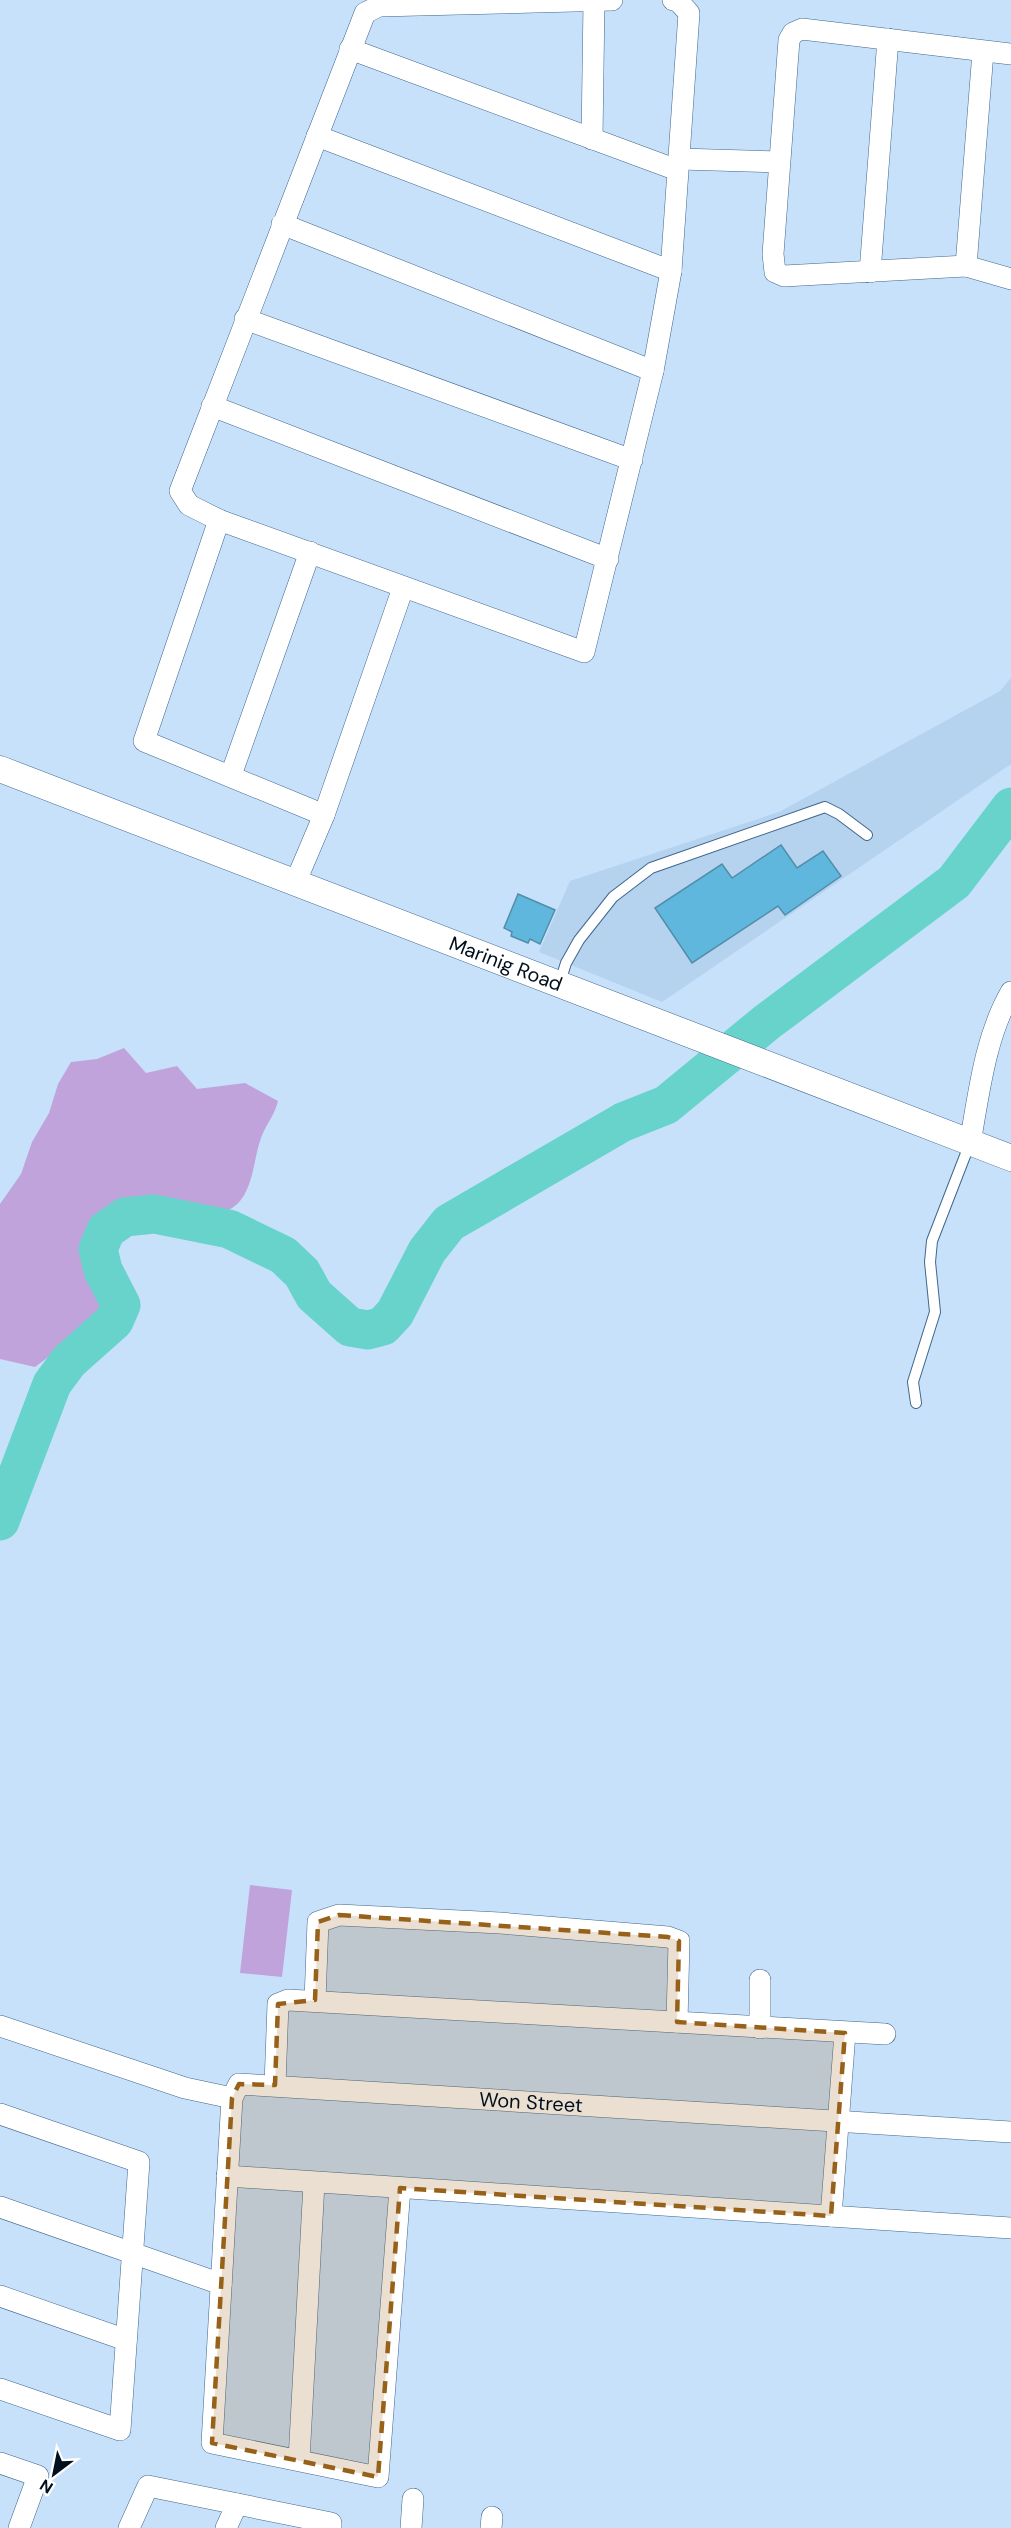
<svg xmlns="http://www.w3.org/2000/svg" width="1011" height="2528" font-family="'DM Sans',sans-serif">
<rect width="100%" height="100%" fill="#c7e1fb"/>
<path fill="#b5d2ee" d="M1011,678V764L662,1002L539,952L570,881L779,812L1000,691Z"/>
<path fill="#c0a3da" d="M124,1048L146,1073L177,1066L197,1089L245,1083L278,1101C274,1117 266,1124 261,1138C252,1162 254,1203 223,1212C203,1217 175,1201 156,1197C149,1196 141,1200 134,1202C104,1210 89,1222 81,1252L105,1302V1314L35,1367L0,1359V1204L21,1174L32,1142L49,1113L58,1084L71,1062L97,1059Z
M250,1885L292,1890L282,1977L240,1973Z"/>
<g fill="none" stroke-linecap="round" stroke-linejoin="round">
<path stroke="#67d3cb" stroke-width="39" d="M0,1521L52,1384L69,1361L114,1321L121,1305L103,1270L98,1249L106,1230L125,1217L154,1214L229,1229L283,1255L302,1273L314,1295L350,1327L368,1330L383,1326L395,1313L427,1251L449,1223L623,1122L666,1105L767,1022L954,882L1011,807"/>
</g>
<path fill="#5fb7dd" stroke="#518ea9" stroke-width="1.5" d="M781,845L797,868L823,851L841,876L785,915L778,906L692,963L655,908L722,864L732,878Z
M518,894L555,910L540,944L530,939L528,943L511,936L512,932L504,928Z"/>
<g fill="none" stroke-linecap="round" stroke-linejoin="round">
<g stroke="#3f668c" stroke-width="12">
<path id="service" d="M559,985L566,963L579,940L613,897L651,868L825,807L839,814L867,835
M916,1403L913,1382L935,1312L930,1262L932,1241L970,1143"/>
</g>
<g stroke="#3f668c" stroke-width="22">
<g id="minor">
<path d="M612,0L379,6L365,13L180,491L189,505L219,520L584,652L653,371L671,271L689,13L678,1L673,0"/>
<path d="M350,49L677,170"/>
<path d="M1011,54L802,29L793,33L789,40L773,254L775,272L784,276L966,266L1011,279"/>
<path d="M317,136L671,271"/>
<path d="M592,139L594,1"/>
<path d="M680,159L779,162"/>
<path d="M282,224L653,371"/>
<path d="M966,266L983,52"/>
<path d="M870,272L888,39"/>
<path d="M245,319L632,460"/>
<path d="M212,406L608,559"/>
<path d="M219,520L144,741L324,815"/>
<path d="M231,775L310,552"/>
<path d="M296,881L324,815L403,588"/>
<path d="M970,1143C979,1093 985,1037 1011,992"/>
<path d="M760,1980V2028"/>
<path d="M315,2000L318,1922L339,1915L500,1923L668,1937L679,1941L677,2022"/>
<path d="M0,2026L185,2088L232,2098"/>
<path d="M275,2085L278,2004L288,2000L885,2034"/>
<path d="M0,2114L139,2162L120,2430L0,2389"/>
<path d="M227,2176L1011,2228"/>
<path id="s1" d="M400,2188L378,2477L212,2443L232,2098L239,2084L1011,2132"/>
<path d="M0,2207L221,2284"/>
<path d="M831,2216L845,2033"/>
<path d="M0,2296L126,2340"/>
<path d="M299,2460L314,2183"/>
<path d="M0,2463L38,2476L19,2528"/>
<path d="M129,2528L148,2486L331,2523V2528"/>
<path d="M226,2528L237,2504"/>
<path d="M411,2528L413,2499"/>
<path d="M491,2528L492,2517"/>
</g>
</g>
<g stroke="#3f668c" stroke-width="27">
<g id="tertiary">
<path id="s2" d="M0,769L1011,1158"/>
</g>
</g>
<use href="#service" stroke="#fff" stroke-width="10"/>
<use href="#minor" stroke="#fff" stroke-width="21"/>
<use href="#tertiary" stroke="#fff" stroke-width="26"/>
</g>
<path fill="#976119" fill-opacity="0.2" stroke="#976119" stroke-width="4.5" stroke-dasharray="12 8" stroke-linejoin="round" d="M339,1915L668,1937L679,1941L677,2022L845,2033L831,2216L400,2188L378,2477L212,2443L232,2098L239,2084L275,2085L278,2004L315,2000L318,1922Z"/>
<g text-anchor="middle" stroke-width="4.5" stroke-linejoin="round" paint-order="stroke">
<g font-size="20" fill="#02101e" stroke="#fff">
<text dy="7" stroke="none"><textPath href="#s2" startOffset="542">Marinig Road</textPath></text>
<text dy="7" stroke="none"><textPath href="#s1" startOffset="1113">Won Street</textPath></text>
</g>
</g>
<g transform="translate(54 2474) rotate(212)" stroke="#ffffff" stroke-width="4.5" paint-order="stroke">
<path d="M0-4.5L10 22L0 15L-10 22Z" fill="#02101e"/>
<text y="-9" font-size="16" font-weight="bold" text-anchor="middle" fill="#02101e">N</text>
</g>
</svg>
